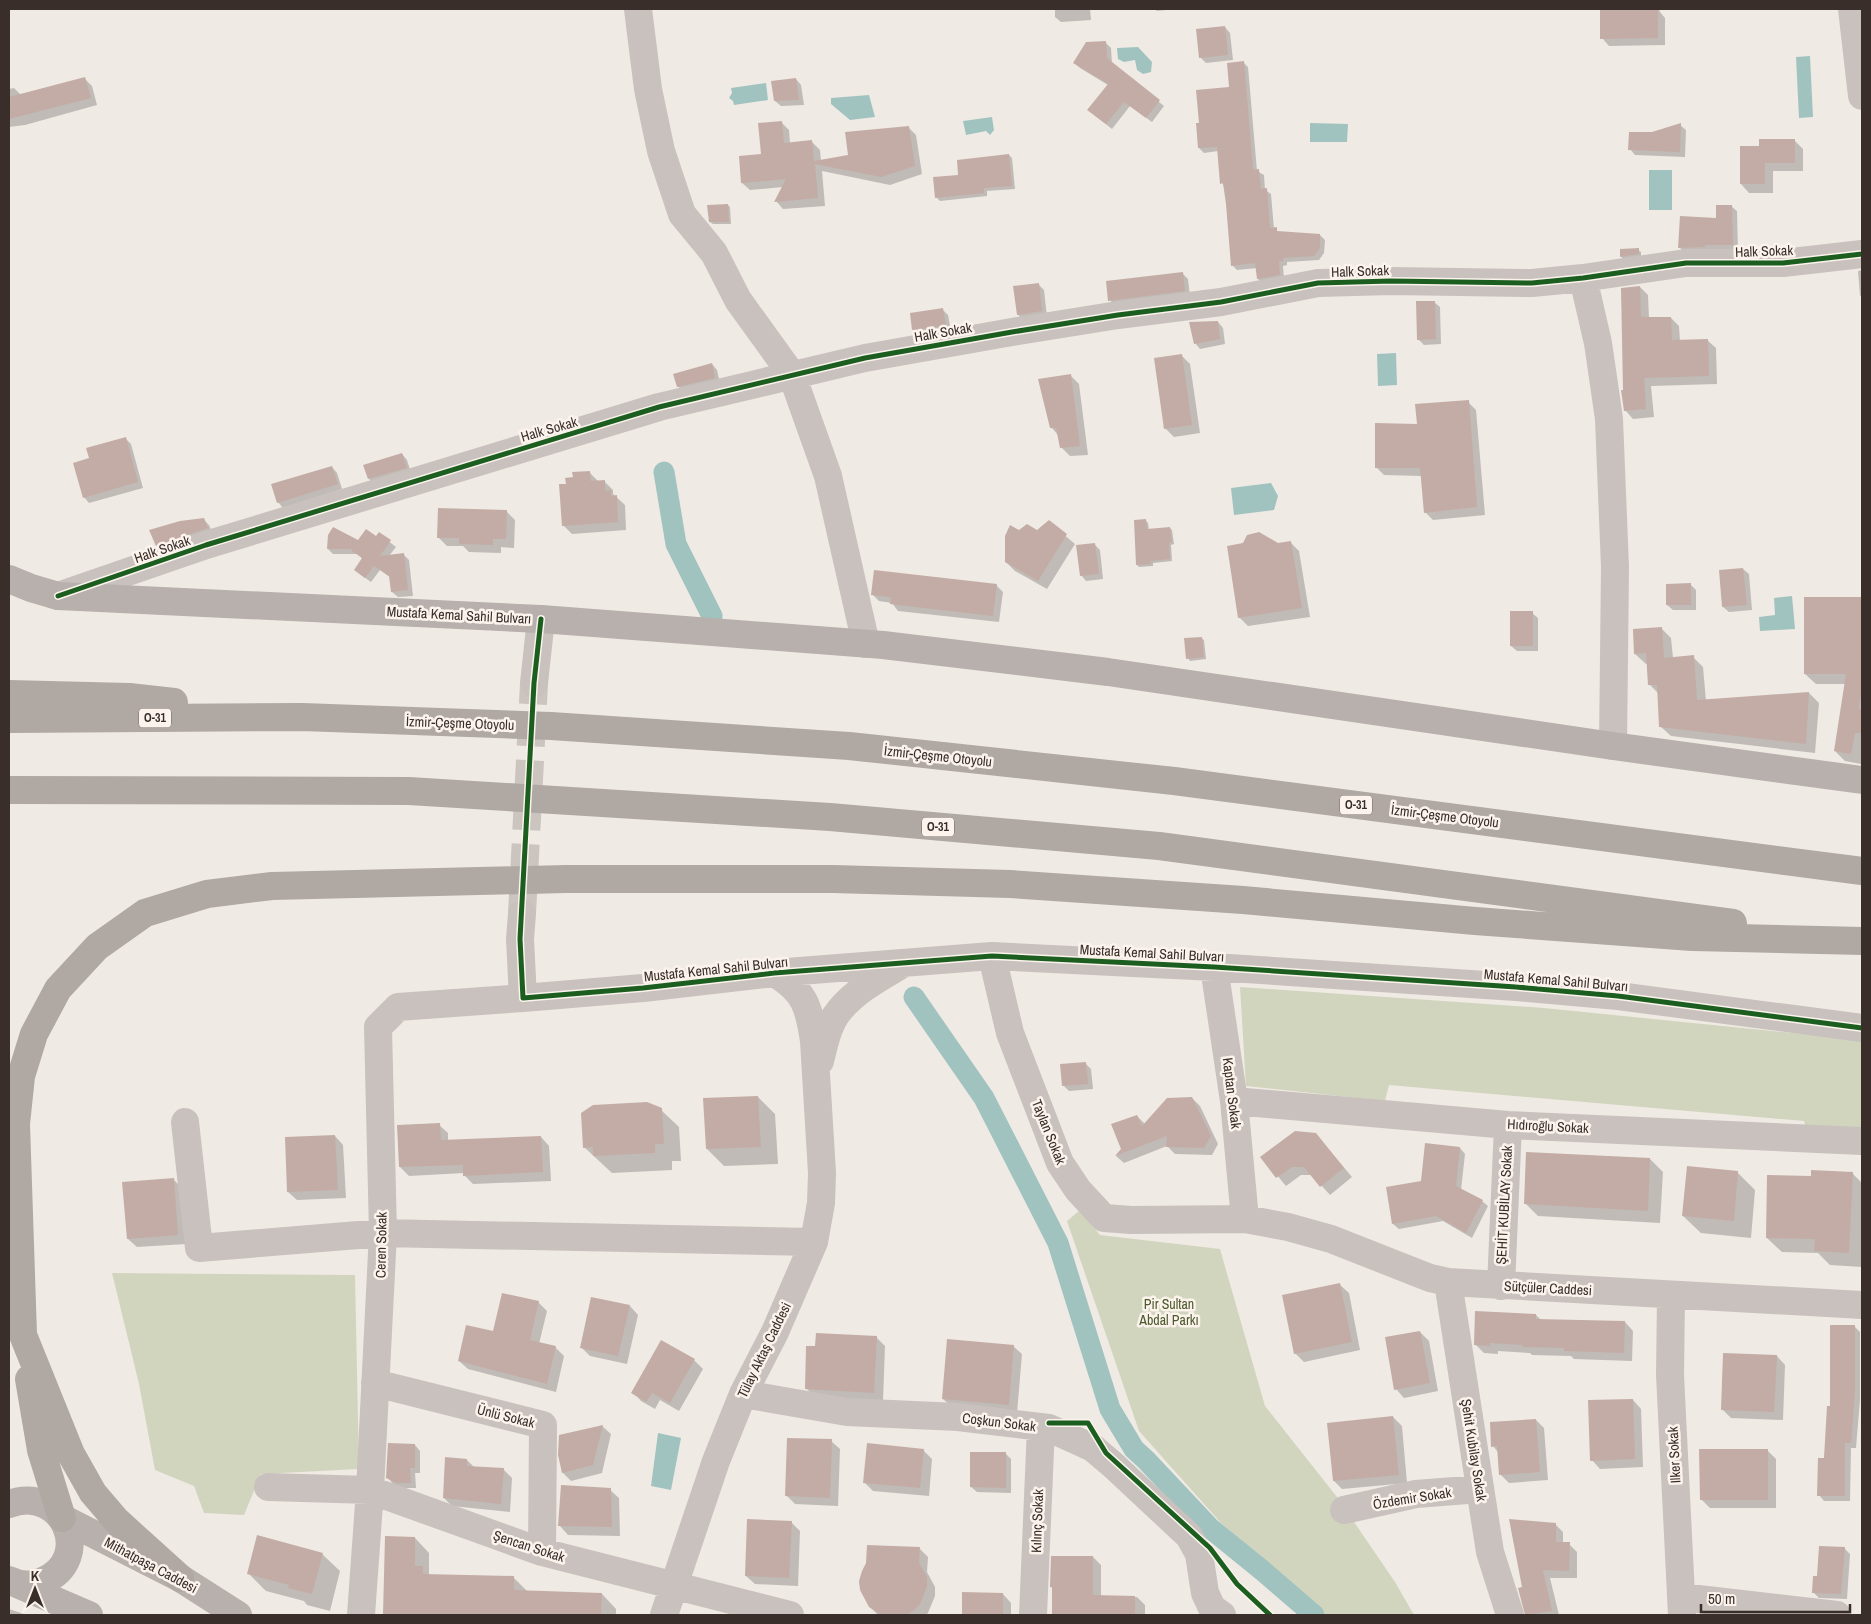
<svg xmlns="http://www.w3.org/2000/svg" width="1871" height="1624" font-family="'Archivo Narrow',sans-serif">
<rect width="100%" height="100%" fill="#f0eae4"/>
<path fill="#d2d5be" d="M1240,987L1544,1008L1862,1040V1131H1807L1804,1121L1389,1085L1385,1101L1246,1086Z
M1080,1210L1100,1235L1220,1249L1265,1406L1337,1497L1395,1582L1414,1615H1322L1310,1599L1221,1523L1139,1431L1067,1221Z
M112,1273L355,1275L359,1469L261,1474L244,1515L204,1513L194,1486L155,1470L139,1384Z"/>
<path fill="#a0c3c0" d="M1138,47L1152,62L1151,72L1143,74L1137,70L1135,60L1124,62L1118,59L1117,48Z
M1810,56L1813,117L1799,118L1796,57Z
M766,83L768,100L734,105L733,101L729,98L732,93L731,88Z
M869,95L875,117L850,120L831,104V98Z
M992,117L994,130L990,135L986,131L966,135L963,121Z
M1310,123L1348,124L1347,142H1310Z
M1649,170H1672V210H1649Z
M1396,353L1397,385L1378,386L1377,354Z
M1271,483L1278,496L1274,510L1234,515L1231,488Z
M1792,596L1795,629L1760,631L1759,617L1775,615L1774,598Z
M658,1433L681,1438L671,1490L651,1486Z"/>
<path fill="#0003" d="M1055,9H1090L1091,20L1061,22L1055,17Z
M1155,9H1176L1157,11Z
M1624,9H1659L1660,12L1665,18V45L1609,46L1602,38L1624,11Z
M1225,27L1230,33L1233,60L1206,63L1200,57Z
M1105,42L1111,48L1112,64L1164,106L1152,122L1130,106L1112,129L1094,115L1108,85L1080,68L1075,63Z
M1243,62L1248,67L1257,171L1264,175L1265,190L1271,194L1274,229L1280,233L1320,235L1325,240L1324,253L1319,260L1287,262V265L1283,266L1284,279L1263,283L1258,279L1257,268L1237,270L1232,265L1225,187L1222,183L1218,151L1204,153L1199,148L1200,124L1231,88Z
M85,79L92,86L97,105L25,125L9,127V89L14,88L21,95Z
M796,79L801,85L804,105L781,106L775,101Z
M781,122L789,130L790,143L812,142L820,150L821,161L849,156L908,127L916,135L922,174L890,185L822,171L825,206L783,209L776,201L783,187L750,190L742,183L762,155Z
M1680,125L1686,130L1685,157L1635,155L1630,149L1652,134Z
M1794,140L1803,149V171H1773V193H1749L1741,184L1761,148Z
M1009,155L1012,158L1015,189L987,191V196L940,201L936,197L960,176Z
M728,205L730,207L731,224H713L710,222Z
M1731,206L1737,211L1738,250L1685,253L1680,248Z
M1638,250L1641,252V256L1623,259L1621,256Z
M1862,270V298L1860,295L1858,271Z
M1182,273L1188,279L1190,296L1115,306L1110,300Z
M1038,284L1044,290L1047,317L1024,320L1018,315Z
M1640,287L1648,295L1649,318H1671L1679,326L1680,341L1707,340L1716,348L1717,384L1651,386L1654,417L1633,419L1625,410L1624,391Z
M1434,302L1440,307L1441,344L1424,345L1418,339Z
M943,310L948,315L951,331L919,335L913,330L911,314Z
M1218,322L1223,328L1225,344L1200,349L1195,343Z
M1182,356L1190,364L1200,433L1174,437L1165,428Z
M712,364L717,370L720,383L683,392L678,386Z
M1070,375L1079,384L1088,455L1070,456L1061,447L1058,435L1051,427Z
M1468,402L1476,410L1485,515L1433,520L1425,512L1422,476L1384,475L1376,467L1418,425Z
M126,439L131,444L143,488L89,503L84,497L90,459Z
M402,454L407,460L411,473L374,484L369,479Z
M332,467L337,473L342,489L283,508L278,502Z
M589,472L598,481H604L613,490V494L625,505L626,530L572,534L563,525L567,485Z
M506,511L515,520L514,548L501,547V553L469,552L463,546H447L438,537Z
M203,519L209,525L213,534L162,551L157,545Z
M1145,520L1148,523L1149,530L1170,528L1172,530L1174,544L1171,545L1172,561L1153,563V566L1139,567L1137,565Z
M1049,522L1075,544L1047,589L1015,571L1006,562L1019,532H1037Z
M379,534L396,547L389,556L404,555L409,560L413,596L398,597L392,592L391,578L380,570L371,582L361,575L356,570L363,559L357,554H333L328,549L377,538Z
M1291,543L1299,551L1310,617L1248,626L1239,617Z
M1094,544L1100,550L1103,579L1086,581L1081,575Z
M1743,569L1749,574L1752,610L1729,612L1723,607Z
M1690,584L1696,590V610H1673L1667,605Z
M996,585L1003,592L999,622L898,611L892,603L879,601L872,594Z
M1805,598H1862L1861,764L1845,761L1835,751L1846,684H1816L1805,674Z
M1532,613L1538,618V651H1517L1511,646Z
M1661,628L1671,638L1673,658L1693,657L1703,667L1706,701L1809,693L1819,703L1815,753L1671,736L1660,726L1659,694L1650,685L1648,663L1646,664L1635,654Z
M1201,638L1204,640L1206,659L1190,661L1188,658Z
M1085,1063L1091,1069L1093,1089L1069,1091L1063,1085Z
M758,1097L775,1114L778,1164L724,1166L707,1149Z
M1192,1098L1200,1106L1218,1144L1212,1155L1175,1154L1167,1146L1124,1163L1116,1156L1122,1150L1137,1116L1145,1124Z
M661,1110L679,1127L681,1161H672V1170L612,1173L584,1147Z
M439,1125L448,1133V1141L541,1137L549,1146L551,1181L473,1184L465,1176L464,1173L409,1176L400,1167Z
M1316,1134L1352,1177L1330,1195L1312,1175H1301L1286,1186L1262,1157Z
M335,1136L343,1145L346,1198L297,1200L288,1192Z
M1460,1148L1465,1154L1461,1190L1482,1201L1488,1206L1472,1238L1443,1221L1399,1229L1393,1224L1422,1183Z
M1650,1159L1663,1172L1660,1223L1538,1216L1525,1203Z
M1688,1168L1738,1173L1755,1190L1751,1238L1701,1233L1683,1216Z
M1852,1173L1862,1183V1267L1830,1265L1818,1253L1782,1252L1767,1238L1812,1177Z
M173,1179L182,1188L186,1244L137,1247L128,1239Z
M1340,1285L1349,1293L1360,1350L1304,1362L1295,1353Z
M538,1302L547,1311L539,1344L555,1347L564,1356L556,1392L468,1369L459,1361L494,1333Z
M630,1306L638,1315L627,1364L590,1356L581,1347Z
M1536,1315L1541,1320L1625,1322L1633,1331L1632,1361L1574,1359L1571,1356L1532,1355L1530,1353L1498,1351V1354L1484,1353L1475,1344Z
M1854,1326L1860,1332V1400L1856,1448H1851L1850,1501H1824L1819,1495L1831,1407Z
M1420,1332L1429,1341L1438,1391L1404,1398L1396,1389Z
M876,1337L885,1346L883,1401L815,1397L806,1388Z
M662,1342L694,1360L703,1369L679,1411L660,1400L655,1409L641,1401L633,1392Z
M1013,1346L1022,1354L1017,1413L952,1407L943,1399Z
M1777,1356L1785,1365L1783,1420L1731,1418L1722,1409Z
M1633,1400L1641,1409L1643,1467L1600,1469L1592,1460Z
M1393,1417L1402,1426L1407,1483L1342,1489L1334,1481Z
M1536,1420L1544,1428L1548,1480L1509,1483L1500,1474L1498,1452L1493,1446Z
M602,1426L611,1434L602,1473L571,1481L563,1473L560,1455Z
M831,1441L840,1449L838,1506L795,1504L787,1496Z
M415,1445L420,1451V1473H415L416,1488H404L393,1484L388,1478Z
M923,1450L932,1459L929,1496L873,1491L865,1483Z
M1768,1451L1776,1459V1508H1710L1701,1499Z
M1005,1453L1011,1459V1493L977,1492L971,1487Z
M467,1460L474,1467L503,1469L512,1478L510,1512L452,1506L444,1498Z
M610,1490L619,1498L620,1536L568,1535L560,1526Z
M791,1522L800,1531L798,1586L755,1584L746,1576Z
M1555,1524L1563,1532V1544H1569L1577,1552V1578H1550L1559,1615H1527L1523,1588Z
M386,1537L415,1538L429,1553V1574L431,1576L514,1578L528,1592L602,1594L616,1609V1615H384Z
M1844,1548L1850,1554L1847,1599L1819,1598L1814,1593L1818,1577Z
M920,1549L928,1557L927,1572L935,1587V1596L928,1613L926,1615H878L870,1607Z
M322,1554L340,1571L330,1611L307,1605L304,1601L266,1591L248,1573Z
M1093,1557L1101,1565V1597H1137L1145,1605V1615H1053V1589L1051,1587Z
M963,1593L1003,1594L1011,1603V1615H963Z
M9,1609L27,1615H9Z"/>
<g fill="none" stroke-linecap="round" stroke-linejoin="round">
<path stroke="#a0c3c0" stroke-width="21" d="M664,472L676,544L712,616
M914,997L984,1098L1058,1243L1110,1409L1134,1449L1146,1460L1210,1528L1263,1571L1314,1615"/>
</g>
<path fill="#c3aca5" d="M1622,9H1658V38L1600,39V10Z
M1225,26L1228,55L1199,58L1196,29Z
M1106,41L1107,58L1160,100L1146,118L1124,102L1106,124L1087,110L1108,84L1073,63L1086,42Z
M1244,61L1253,170L1259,169L1261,189L1267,188L1270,228L1277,227V231L1320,234V248L1314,256L1283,258V261H1279L1280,275L1257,279L1255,263L1231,266L1226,204L1223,183L1220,184L1217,147L1198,148L1196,123H1199L1196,90L1229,87L1227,63Z
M85,77L91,98L9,119V97Z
M796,78L799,100L774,101L771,81Z
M782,121L784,143L812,140L814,161L848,155L845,132L909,126L915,166L881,177L815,164L818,198L774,202L786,179L741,183L739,156L761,154L758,123Z
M1681,123L1680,152L1628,150L1629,132H1652Z
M1759,139H1795V163H1765V184H1740V146H1759Z
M1009,154L1012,186L984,188V193L935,198L933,177L958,175L957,160Z
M728,204L729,222H709L707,205Z
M1716,205H1732L1733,245H1705V247L1678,248L1680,216L1716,218Z
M1639,248V254L1620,257V249Z
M1183,272L1185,291L1108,301L1106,281Z
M1039,283L1042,311L1017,315L1013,286Z
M1640,286L1641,317H1671L1672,340L1708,339L1709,376L1644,378L1646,409L1624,411L1621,390H1623L1621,288Z
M1416,301H1435L1436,339L1417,340Z
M943,308L946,326L912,330L910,313Z
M1218,321L1220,339L1194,344L1189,322Z
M1182,354L1192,425L1164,429L1154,358Z
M712,363L715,378L677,387L673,374Z
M1071,374L1080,446L1060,448L1056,428H1050L1038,379Z
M1469,400L1477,507L1424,513L1420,468H1375V423L1417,424L1415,404Z
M126,437L138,482L83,498L73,463L89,458L86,448Z
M402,453L407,468L368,479L363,465Z
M332,466L338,484L277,503L271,484Z
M590,471L591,481L605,480V491L611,490V496L617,495L618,522L562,526L559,484H566L565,478L573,477L572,472Z
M438,508L507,510L506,539H493V545L459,544V538H437Z
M204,518L208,528L156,546L149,530L180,521Z
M1146,519L1147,529L1170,527L1172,542L1169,543L1170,559L1151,561V564L1136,565L1134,520Z
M1049,520L1067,534L1038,581L1005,562V536L1010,525L1019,530L1027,524L1037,530Z
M333,527L358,540L366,529L376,536L379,532L391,540L380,556L404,553L408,590L391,592L389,576L374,566L365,578L354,570L362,558L351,550L352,549H327L328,535Z
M1259,532L1278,543L1291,541L1302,608L1238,618L1227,546L1243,543L1247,535Z
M1095,543L1099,574L1080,576L1076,545Z
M1743,568L1747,605L1722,607L1719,570Z
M874,570L997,584L993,616L890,604L891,597L871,595Z
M1691,583V605H1666V584Z
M1804,597H1862V686L1859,709H1862V733H1855L1851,754L1834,751L1846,674H1804Z
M1510,611H1533V646H1510Z
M1662,627L1664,658L1694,655L1697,700L1809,692L1806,744L1659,727L1657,685H1648L1646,653L1634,654L1633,629Z
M1202,637L1204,657L1186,659L1184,638Z
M1086,1062L1088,1084L1062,1086L1060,1064Z
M758,1096L761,1147L706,1149L703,1098Z
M1192,1097L1211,1136L1204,1148L1166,1147L1167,1136L1115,1156L1121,1149L1111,1124L1137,1115L1142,1126L1167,1098Z
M647,1102L662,1108L664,1144H655V1153L593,1156V1147L583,1148L581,1113L593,1105Z
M440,1123L441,1140L541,1136L543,1172L463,1176V1165L399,1167L397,1125Z
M1295,1131L1316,1133L1344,1168L1320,1187L1304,1167H1292L1276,1178L1260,1157Z
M335,1135L338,1190L287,1192L285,1137Z
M1425,1143L1460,1147L1456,1186L1483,1200L1466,1233L1436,1216L1392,1224L1386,1187L1421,1181Z
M1526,1152L1650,1158L1648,1211L1524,1204Z
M1687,1166L1738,1171L1734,1221L1682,1216Z
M1811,1170L1853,1172L1849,1253L1814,1251L1815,1239L1766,1238L1767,1175L1811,1176Z
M174,1178L178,1235L127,1239L122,1182Z
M1340,1283L1352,1342L1294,1354L1282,1295Z
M502,1293L539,1301L530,1340L556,1346L547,1384L458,1361L466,1325L493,1331Z
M591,1297L630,1305L618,1356L580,1348Z
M1475,1311L1536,1314V1319L1625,1321L1624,1353L1564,1351V1348L1522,1347L1523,1345L1490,1343V1346L1474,1345Z
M1830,1325H1855V1393L1851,1443H1845V1496H1817L1818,1458H1824L1827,1406H1830Z
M1420,1331L1430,1383L1394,1390L1385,1337Z
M816,1333L877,1336L874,1393L805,1389L806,1346H815Z
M947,1339L1014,1345L1009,1405L942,1399Z
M661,1340L695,1359L670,1403L652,1393L646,1402L631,1393Z
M1723,1353L1777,1355L1774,1412L1721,1410Z
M1633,1399L1635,1459L1590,1461L1588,1400Z
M1393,1416L1399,1475L1333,1481L1327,1423Z
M1536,1419L1540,1472L1499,1475L1497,1446L1491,1447L1490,1422Z
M603,1425L593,1465L562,1473L558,1455L559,1435Z
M787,1438L832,1439L830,1498L785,1496Z
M388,1443L415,1444V1468H410L411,1483H397L386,1478Z
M867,1443L924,1449L920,1488L863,1483Z
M1699,1449H1768V1500H1700Z
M970,1452H1006V1488L970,1487Z
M445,1457L467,1459V1466L504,1468L501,1504L443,1498Z
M561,1485L611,1488L612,1527L558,1526Z
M747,1519L792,1521L789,1578L745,1576Z
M1509,1519L1556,1523V1542H1570L1569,1571L1543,1570L1552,1611L1525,1615L1518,1588L1522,1587Z
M257,1535L323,1553L312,1594L288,1588L289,1585L247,1574Z
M385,1536L415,1537V1566H423V1574L514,1576V1590L602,1593L601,1615H383Z
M867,1545L920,1547L919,1563L927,1577V1587L920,1604L913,1611L905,1615H882L869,1607L860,1590L859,1581L862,1571L866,1563Z
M1819,1546L1845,1547L1841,1594L1812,1593L1813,1576H1817Z
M1051,1556H1093V1595L1135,1596V1615H1052V1587H1050Z
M962,1592L1003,1593V1615H962Z"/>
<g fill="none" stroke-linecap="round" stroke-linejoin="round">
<path stroke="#ccc4bf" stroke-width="28" stroke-dasharray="28 14" stroke-linecap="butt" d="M522,914L534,683"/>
<path stroke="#c8c1bd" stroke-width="28" d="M638,9L648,89L661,151L682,214L714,253L738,300L792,375L828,476L866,644
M1852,9L1862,96
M1583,278L1598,343L1609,419L1615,567L1613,746
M58,596L206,545L659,407L865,358L1012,332L1118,315L1221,302L1318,283L1391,281L1532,283L1583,278L1686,263H1783L1862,254
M534,683L541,619
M522,914L520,939L523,998L643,988L774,973L992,956L1214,967L1516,987L1618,996L1862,1028
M992,956L1010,1033L1060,1163L1078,1190L1104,1218L1131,1220L1245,1219L1288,1227L1331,1239L1430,1278L1448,1282L1862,1305
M1214,967L1234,1101L1245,1219
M820,1061C824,1045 828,1024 839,1011C855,991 879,978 901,965
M1234,1101L1508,1125L1862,1141
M185,1122L199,1248L383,1233L814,1242
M1448,1282L1490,1552L1510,1615
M1501,1286L1508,1125
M1671,1295L1670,1375L1682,1615
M375,1383L543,1425L542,1552
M743,1394L847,1412L958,1417L1049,1428L1093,1448L1113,1465L1189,1536L1199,1554L1205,1593L1212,1608L1222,1615
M268,1487L370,1490L542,1552L790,1615
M1344,1510L1416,1494L1480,1489
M1681,1597L1837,1615
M361,1615L370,1490L383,1233L378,1027L398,1007L523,998
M664,1615L716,1461L743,1394L775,1332L814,1242L821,1203L822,1173L814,1041C809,1007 805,991 774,973
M1033,1615L1041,1427"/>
<path stroke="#b7b0ac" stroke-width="28" d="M9,579L31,588L58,596L541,619L883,645L1108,672L1613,746L1862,780
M9,1504C64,1484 95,1559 43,1581C32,1586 19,1585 9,1580
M62,1518L180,1578L238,1615
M17,1584L89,1615"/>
<path stroke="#afa8a3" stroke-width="28" d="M9,694L129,697L174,702
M9,719L302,717L551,726L849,746L1174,781L1862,871
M9,790L409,791L830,817L1159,846L1733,923
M29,1379L41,1450L62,1518
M180,1578L117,1521L93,1493L71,1454L23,1335L16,1124L21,1076L34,1034L58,989L97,947L145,913L207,894L272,886L566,879H833L1010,884L1243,900L1475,921L1692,937L1862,941"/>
<g stroke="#fbf3ec" stroke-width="8">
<path id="cycleway" d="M58,596L206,545L659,407L865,358L1012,332L1118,315L1221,302L1318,283L1391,281L1532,283L1583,278L1686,263H1783L1862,254
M541,619L534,683L520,939L523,998L643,988L774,973L992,956L1214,967L1516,987L1618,996L1862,1028
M1049,1423H1088L1106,1453L1210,1548L1237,1584L1270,1615"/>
</g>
<use href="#cycleway" stroke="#1b5e20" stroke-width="5"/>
</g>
<g text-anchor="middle" stroke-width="5" stroke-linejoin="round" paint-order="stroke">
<g fill="#fbf3ec" stroke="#746964" stroke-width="1">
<rect x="139" y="708.5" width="32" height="19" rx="4"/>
<rect x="1340" y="795.5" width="32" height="19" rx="4"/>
<rect x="922" y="817.5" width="32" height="19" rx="4"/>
</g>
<g font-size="12" font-weight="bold" fill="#3a2e2a">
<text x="155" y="722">O-31</text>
<text x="1356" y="809">O-31</text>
<text x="938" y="831">O-31</text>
</g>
<g font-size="14" fill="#3a2e2a" stroke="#fbf3ec">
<text transform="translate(1764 251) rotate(-2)" y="5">Halk Sokak</text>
<text transform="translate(1360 271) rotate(-2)" y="5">Halk Sokak</text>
<text transform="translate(943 332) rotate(-10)" y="5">Halk Sokak</text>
<text transform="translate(549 429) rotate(-16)" y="5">Halk Sokak</text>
<text transform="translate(162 549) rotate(-19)" y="5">Halk Sokak</text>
<text transform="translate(459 615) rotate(3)" y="5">Mustafa Kemal Sahil Bulvarı</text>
<text transform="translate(460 723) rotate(2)" y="5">İzmir-Çeşme Otoyolu</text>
<text transform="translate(938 756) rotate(6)" y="5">İzmir-Çeşme Otoyolu</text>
<text transform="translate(1445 816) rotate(7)" y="5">İzmir-Çeşme Otoyolu</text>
<text transform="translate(1152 953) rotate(3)" y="5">Mustafa Kemal Sahil Bulvarı</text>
<text transform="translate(716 969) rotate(-6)" y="5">Mustafa Kemal Sahil Bulvarı</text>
<text transform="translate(1556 980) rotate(5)" y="5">Mustafa Kemal Sahil Bulvarı</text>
<text transform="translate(1232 1093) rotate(83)" y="5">Kaptan Sokak</text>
<text transform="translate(1548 1126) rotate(3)" y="5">Hıdıroğlu Sokak</text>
<text transform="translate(1049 1132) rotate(68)" y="5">Taylan Sokak</text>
<text transform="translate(1504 1205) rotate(-87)" y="5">ŞEHİT KUBİLAY Sokak</text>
<text transform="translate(381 1245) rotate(-89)" y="5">Ceren Sokak</text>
<text transform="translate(1548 1288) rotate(3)" y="5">Sütçüler Caddesi</text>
<text transform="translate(764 1350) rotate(-64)" y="5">Tülay Aktaş Caddesi</text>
<text transform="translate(506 1416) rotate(14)" y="5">Ünlü Sokak</text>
<text transform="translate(999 1422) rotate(7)" y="5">Coşkun Sokak</text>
<text transform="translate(1474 1450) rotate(81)" y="5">Şehit Kubilay Sokak</text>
<text transform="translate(1674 1455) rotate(-93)" y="5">Ilker Sokak</text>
<text transform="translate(1412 1498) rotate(-9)" y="5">Özdemir Sokak</text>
<text transform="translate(1037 1521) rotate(-88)" y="5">Kılınç Sokak</text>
<text transform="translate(529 1546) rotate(18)" y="5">Şencan Sokak</text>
<text transform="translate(151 1565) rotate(28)" y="5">Mithatpaşa Caddesi</text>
</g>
<g font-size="14" fill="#4c592d" stroke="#fbf3ec">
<text x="1169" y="1309">Pir Sultan<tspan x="1169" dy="16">Abdal Parkı</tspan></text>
</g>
</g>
<rect width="1871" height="1624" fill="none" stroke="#3a2e2a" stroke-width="20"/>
<g transform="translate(35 1589)" stroke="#fbf3ec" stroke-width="4" paint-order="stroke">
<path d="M0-4L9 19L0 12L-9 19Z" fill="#3a2e2a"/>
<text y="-8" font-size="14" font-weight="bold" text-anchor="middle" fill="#3a2e2a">K</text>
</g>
<path d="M1701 1604v8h149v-8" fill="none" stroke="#3a2e2a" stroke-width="2.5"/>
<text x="1708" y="1604" font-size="15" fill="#3a2e2a" stroke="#fbf3ec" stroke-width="4" paint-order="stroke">50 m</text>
</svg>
